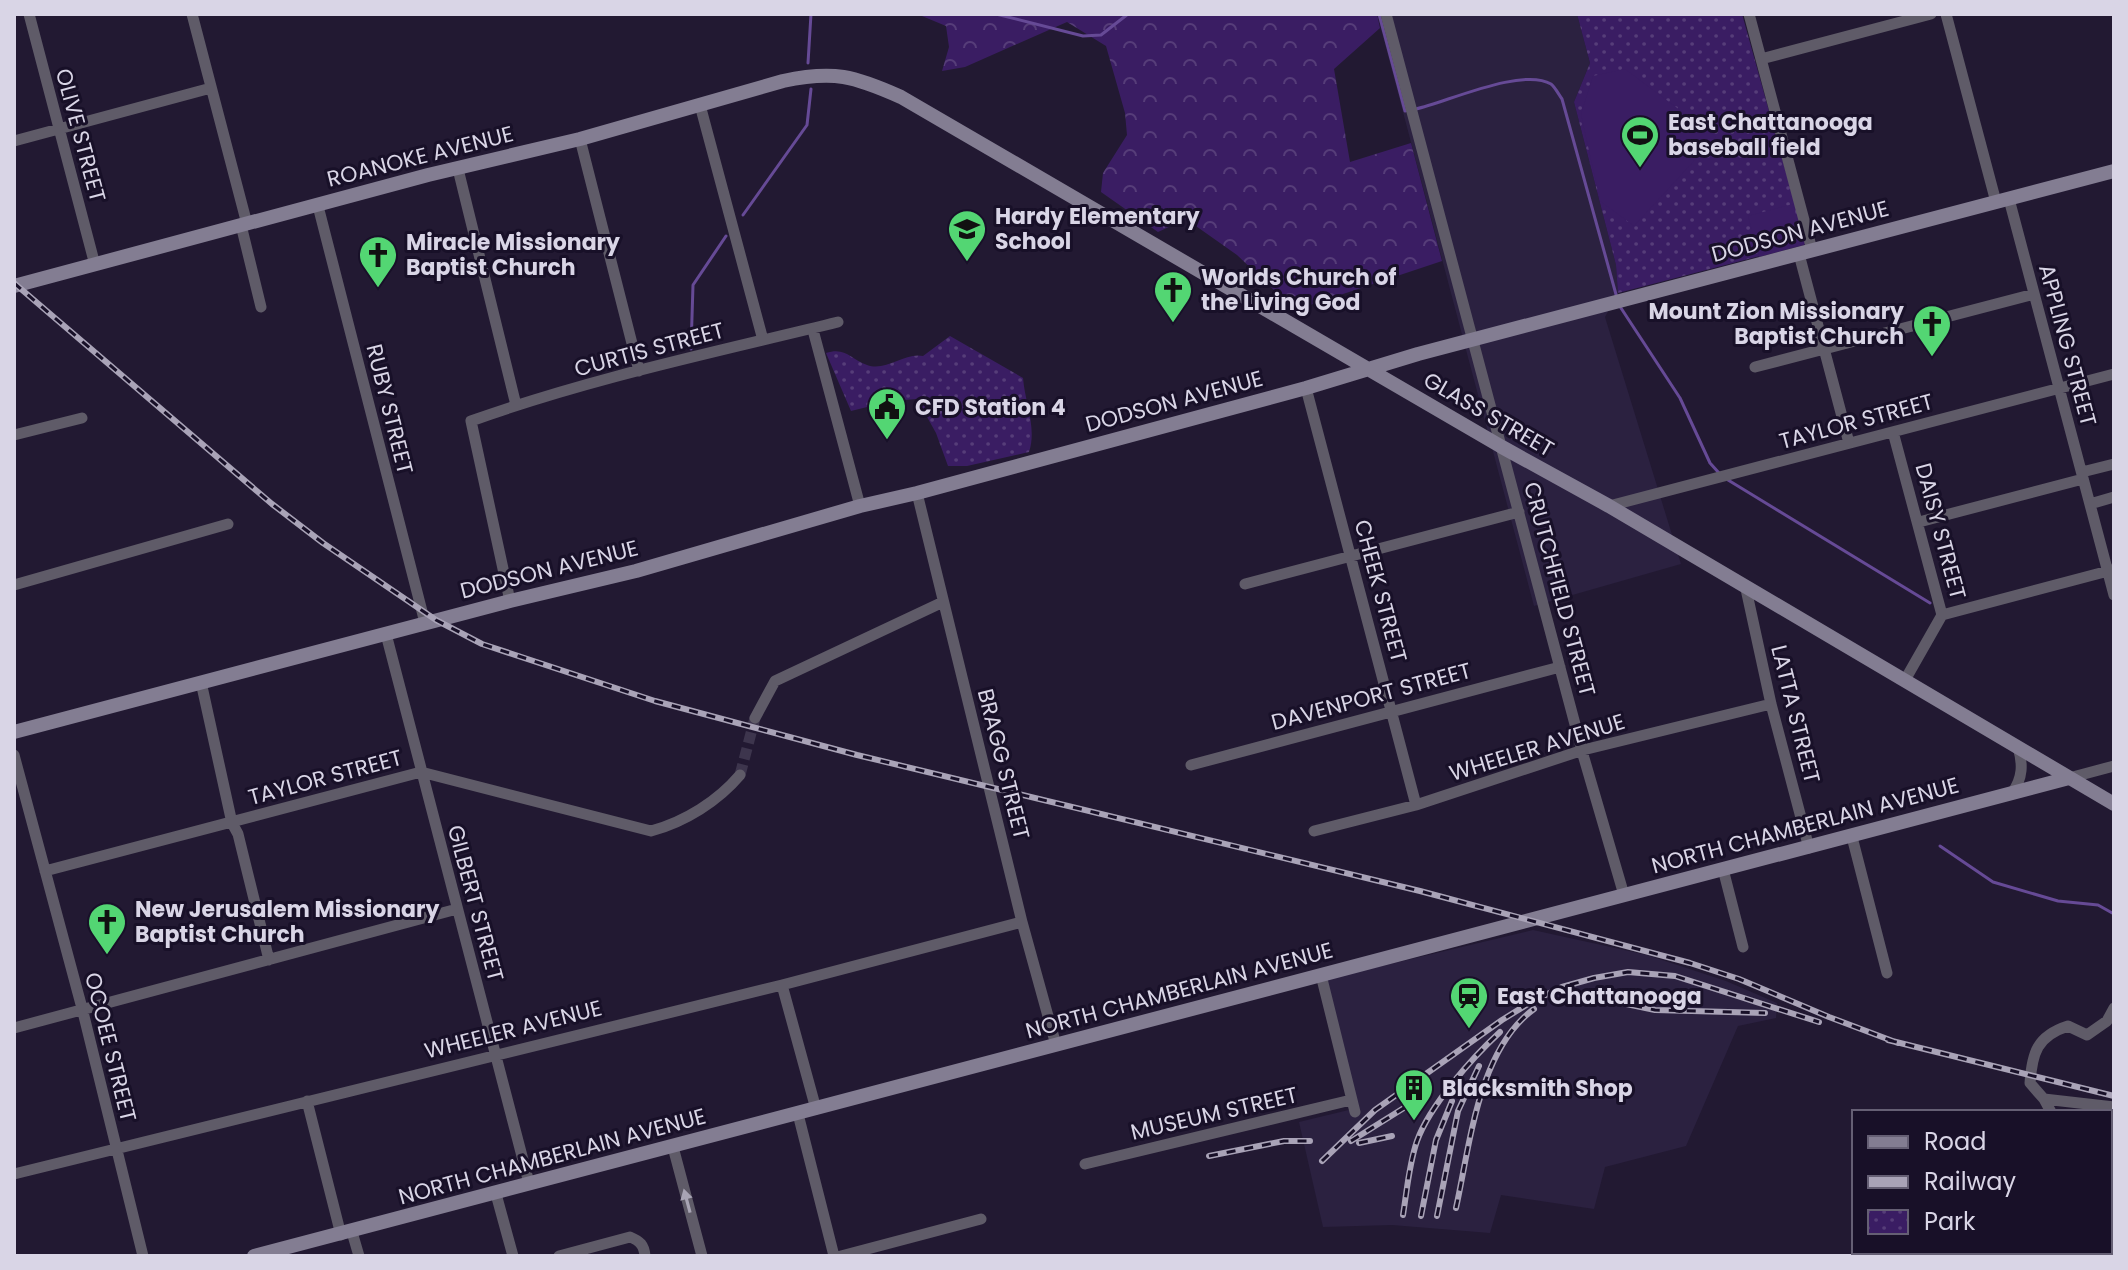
<svg xmlns="http://www.w3.org/2000/svg" width="2128" height="1270" font-family="Poppins,sans-serif">
<defs>
<pattern id="forest-crowns" width="20" height="18" patternUnits="userSpaceOnUse" patternTransform="scale(2)"><rect width="20" height="18" fill="#3a1d63"/><path d="M2 6a3 3 0 1 1 6 0M12 15a3 3 0 1 1 6 0" fill="none" stroke="#563d79"/></pattern>
<pattern id="park-dots" width="8" height="8" patternUnits="userSpaceOnUse" patternTransform="scale(2)"><rect width="8" height="8" fill="#3a1d63"/><path d="M2 2h.1M6 6h.1" fill="none" stroke="#563d79" stroke-width="1.8" stroke-linecap="round"/></pattern>
</defs>
<rect width="100%" height="100%" fill="#221932"/>
<path fill="#2b2140" d="M1377,14H1577L1590,63L1574,102L1616,265L1618,293L1605,317L1681,564L1534,606Z
M1533,930L1647,955L1726,981L1777,1003L1776,1018L1738,1026L1686,1146L1605,1167L1594,1209L1501,1195L1490,1233L1392,1225L1323,1227L1299,1122L1357,1108L1327,979Z"/>
<path fill="url(#forest-crowns)" d="M929,14H1377L1380,28L1334,69L1350,162L1411,143L1442,261L1295,310L1237,255L1186,219L1158,232L1101,192L1103,173L1127,135L1125,113L1106,46L1067,22L965,67L942,71L949,47L946,26L922,16Z"/>
<path fill="url(#park-dots)" d="M1577,14H1742L1806,244L1618,293L1616,265L1574,102L1590,63Z
M950,336L1023,378C1025,403 1037,428 1029,452L967,466H948L936,433L917,399L891,401L851,411L826,353C846,347 850,359 867,365C886,372 905,352 923,356Z"/>
<path fill="#3a1d63" d="M1625,69L1716,137L1634,226L1600,201L1581,114L1593,76Z
M1793,204L1804,245L1759,257L1748,216Z"/>
<g fill="none" stroke-linecap="round" stroke-linejoin="round">
<path stroke="#664a96" stroke-width="3" d="M996,14L1083,36L1101,35L1128,14
M1379,14L1405,111L1408,110
M808,63L811,14
M1416,109C1447,102 1522,67 1551,84C1555,87 1559,95 1562,99L1617,298
M743,215L807,125L811,89
M1619,305L1680,398L1710,463L1719,473
M691,349L693,285L726,236
M1728,480L1930,603
M1940,846L1993,882L2058,901L2098,905L2114,914"/>
<path stroke="#3d354d" stroke-width="11" stroke-dasharray="11 5.5" stroke-linecap="butt" d="M740,775L755,718"/>
<path stroke="#5f5b68" stroke-width="11" d="M29,14L95,265
M192,14L247,224
M1386,14L1584,758L1624,895
M1749,14L1812,250
M1946,14L1996,202
M1761,59L1931,14
M700,105L763,340
M580,139L639,371
M14,141L211,88
M458,169L516,405
M2009,199L2114,595
M318,206L425,623
M241,225L261,307
M1799,254L1849,443
M813,330L860,506
M1755,367L2034,294
M1306,388L1416,805
M1893,432L1942,615L1905,680
M14,435L82,418
M2082,472L2114,464
M917,493L1022,922L1056,1045
M2090,504L2114,497
M1609,506L2114,374
M1919,522L2083,479
M1245,584L1519,512
M14,585L228,524
M1746,589L1771,704L1809,848
M510,601L471,421C591,378 716,352 838,322
M1942,615L2112,570
M386,634L529,1183
M201,682L232,823L238,834L269,960
M755,718L775,681L943,602
M14,755L82,1008L143,1256
M1191,765L1560,667
M2069,778L2114,766
M2012,793C2023,778 2023,764 2018,747
M1314,831L1416,805L1583,750L1771,704
M1852,837L1887,973
M1723,869L1743,947
M45,871L421,772L651,831C685,822 718,801 740,775
M1321,975L1355,1112
M782,985L816,1109
M14,1028L457,909
M2044,1099L2114,1107
M307,1101L341,1235
M2051,1112L2044,1099L2030,1083C2032,1053 2037,1036 2068,1026L2087,1035L2107,1021L2114,1008
M798,1114L834,1256
M673,1147L702,1256
M1085,1164L1351,1100
M14,1174L782,985L1022,922
M496,1194L513,1256
M2110,1225L2114,1233
M352,1232L359,1256
M559,1256L630,1237C640,1241 644,1245 645,1256
M841,1256L981,1219"/>
<path stroke="#837d92" stroke-width="14" d="M14,286L428,175L580,139L783,81C834,70 854,76 901,97L1502,447L1609,506L2114,804
M14,732L510,601L636,571L860,506L917,493L1306,388L1418,354L2114,171
M254,1256L2069,778"/>
<g stroke="#a9a3b7" stroke-width="6">
<path id="rail" d="M14,283L272,504L323,543L436,620L482,644L655,701L857,755L1420,891L1690,963L1739,979L1829,1017L1898,1043
M1598,998L1655,1010L1765,1013
M1888,1040L2114,1096
M1351,1141L1407,1106
M1359,1143L1392,1136
M1209,1156L1284,1141H1310
M1322,1161L1375,1110L1502,1020L1531,1002L1562,987L1594,978L1628,972L1675,976L1819,1022
M1456,1208C1470,1145 1478,1050 1534,1009
M1403,1215C1407,1190 1409,1164 1417,1141C1430,1105 1472,1058 1500,1032
M1421,1216L1436,1140L1452,1101
M1437,1216L1458,1111L1479,1066"/>
</g>
<use href="#rail" stroke="#181028" stroke-width="3" stroke-dasharray="9" stroke-linecap="butt"/>
</g>
<defs><path id="oneway-solid" d="M-6-.8H1V-3.2L6.5 0L1 3.2V.8H-6Z" transform="scale(2)"/></defs>
<use fill="#a8a4b4" href="#oneway-solid" transform="translate(687 1201) rotate(-105)"/>
<defs>
<g id="stadium-pin" transform="scale(2)"><path d="M0 17L-7.5 6A9.5 9.5 0 1 1 7.5 6Z" fill="#53d673" stroke="#181028"/><path d="M0-5a6.5 5 0 1 0 0 10a6.5 5 0 1 0 0-10ZM-3.5-1.8h7v3.6h-7Z" fill="#111"/></g>
<g id="school-pin" transform="scale(2)"><path d="M0 17L-7.5 6A9.5 9.5 0 1 1 7.5 6Z" fill="#53d673" stroke="#181028"/><path d="M0-5L7-2L0 1L-7-2ZM-4 1L0 2.5L4 1V4Q0 6-4 4Z" fill="#111"/></g>
<g id="church-pin" transform="scale(2)"><path d="M0 17L-7.5 6A9.5 9.5 0 1 1 7.5 6Z" fill="#53d673" stroke="#181028"/><path d="M-1.2-6h2.4v3.5h3.3v2.4h-3.3V6h-2.4V-.1h-3.3v-2.4h3.3Z" fill="#111"/></g>
<g id="civic-pin" transform="scale(2)"><path d="M0 17L-7.5 6A9.5 9.5 0 1 1 7.5 6Z" fill="#53d673" stroke="#181028"/><path d="M-.6-6.5H3V-4.5H.6V-3L4-1V1h2V6H-6V1h2V-1L-.6-3ZM-1.2 2.5V6h2.4V2.5Z" fill="#111"/></g>
<g id="station-pin" transform="scale(2)"><path d="M0 17L-7.5 6A9.5 9.5 0 1 1 7.5 6Z" fill="#53d673" stroke="#181028"/><path d="M-3-6H3Q5-6 5-4V2Q5 4 3 4L4.5 6H3L1.5 4h-3L-3 6H-4.5L-3 4Q-5 4-5 2V-4Q-5-6-3-6ZM-3.5-4v3h7v-3ZM-3.5 1v1.5H-2V1ZM2 1v1.5H3.5V1Z" fill="#111"/></g>
<g id="building-pin" transform="scale(2)"><path d="M0 17L-7.5 6A9.5 9.5 0 1 1 7.5 6Z" fill="#53d673" stroke="#181028"/><path d="M-4-6H4V6H1V3H-1V6H-4ZM-2.5-4.3h1.7v1.8h-1.7ZM.8-4.3h1.7v1.8H.8ZM-2.5-1h1.7V.8h-1.7ZM.8-1h1.7V.8H.8Z" fill="#111"/></g>
</defs>
<g fill-rule="evenodd">
<use href="#stadium-pin" x="1640" y="135"/>
<use href="#school-pin" x="967" y="229"/>
<use href="#church-pin" x="378" y="255"/>
<use href="#church-pin" x="1173" y="290"/>
<use href="#church-pin" x="1932" y="324"/>
<use href="#civic-pin" x="887" y="407"/>
<use href="#church-pin" x="107" y="922"/>
<use href="#station-pin" x="1469" y="996"/>
<use href="#building-pin" x="1414" y="1088"/>
</g>
<g text-anchor="middle" stroke-width="6" stroke-linejoin="round" paint-order="stroke">
<g font-size="22" font-weight="bold" fill="#d9d5e6" stroke="#181028" text-anchor="start">
<text x="1668" y="130">East Chattanooga<tspan x="1668" dy="25">baseball field</tspan></text>
<text x="995" y="224">Hardy Elementary<tspan x="995" dy="25">School</tspan></text>
<text x="406" y="250">Miracle Missionary<tspan x="406" dy="25">Baptist Church</tspan></text>
<text x="1201" y="285">Worlds Church of<tspan x="1201" dy="25">the Living God</tspan></text>
<text x="1904" y="319" text-anchor="end">Mount Zion Missionary<tspan x="1904" dy="25">Baptist Church</tspan></text>
<text x="915" y="415">CFD Station 4</text>
<text x="135" y="917">New Jerusalem Missionary<tspan x="135" dy="25">Baptist Church</tspan></text>
<text x="1497" y="1004">East Chattanooga</text>
<text x="1442" y="1096">Blacksmith Shop</text>
</g>
<g font-size="22" fill="#d9d5e6" stroke="#181028">
<text transform="translate(81 135) rotate(75)" y="8">OLIVE STREET</text>
<text transform="translate(420 156) rotate(-14)" y="8">ROANOKE AVENUE</text>
<text transform="translate(1800 231) rotate(-15)" y="8">DODSON AVENUE</text>
<text transform="translate(2068 345) rotate(75)" y="8">APPLING STREET</text>
<text transform="translate(649 349) rotate(-15)" y="8">CURTIS STREET</text>
<text transform="translate(1174 401) rotate(-15)" y="8">DODSON AVENUE</text>
<text transform="translate(390 409) rotate(76)" y="8">RUBY STREET</text>
<text transform="translate(1489 414) rotate(30)" y="8">GLASS STREET</text>
<text transform="translate(1856 421) rotate(-15)" y="8">TAYLOR STREET</text>
<text transform="translate(1941 531) rotate(75)" y="8">DAISY STREET</text>
<text transform="translate(549 569) rotate(-14)" y="8">DODSON AVENUE</text>
<text transform="translate(1560 589) rotate(75)" y="8">CRUTCHFIELD STREET</text>
<text transform="translate(1381 591) rotate(75)" y="8">CHEEK STREET</text>
<text transform="translate(1371 696) rotate(-15)" y="8">DAVENPORT STREET</text>
<text transform="translate(1796 714) rotate(76)" y="8">LATTA STREET</text>
<text transform="translate(1537 747) rotate(-17)" y="8">WHEELER AVENUE</text>
<text transform="translate(1004 764) rotate(76)" y="8">BRAGG STREET</text>
<text transform="translate(325 777) rotate(-15)" y="8">TAYLOR STREET</text>
<text transform="translate(1805 825) rotate(-15)" y="8">NORTH CHAMBERLAIN AVENUE</text>
<text transform="translate(476 903) rotate(75)" y="8">GILBERT STREET</text>
<text transform="translate(1179 990) rotate(-15)" y="8">NORTH CHAMBERLAIN AVENUE</text>
<text transform="translate(513 1029) rotate(-14)" y="8">WHEELER AVENUE</text>
<text transform="translate(111 1047) rotate(76)" y="8">OCOEE STREET</text>
<text transform="translate(1214 1113) rotate(-13)" y="8">MUSEUM STREET</text>
<text transform="translate(552 1156) rotate(-15)" y="8">NORTH CHAMBERLAIN AVENUE</text>
</g>
</g>
<rect width="2128" height="1270" fill="none" stroke="#d9d5e6" stroke-width="32"/>
<rect x="1852" y="1110" width="260" height="144" fill="#181028" stroke="#655f74" stroke-width="2"/>
<rect x="1868" y="1136" width="40" height="12" fill="#837d92" stroke="#655f74" stroke-width="2"/>
<text x="1924" y="1150" font-size="24" fill="#d9d5e6">Road</text>
<rect x="1868" y="1176" width="40" height="12" fill="#a9a3b7" stroke="#655f74" stroke-width="2"/>
<text x="1924" y="1190" font-size="24" fill="#d9d5e6">Railway</text>
<rect x="1868" y="1210" width="40" height="24" fill="url(#park-dots)" stroke="#655f74" stroke-width="2"/>
<text x="1924" y="1230" font-size="24" fill="#d9d5e6">Park</text>
</svg>
